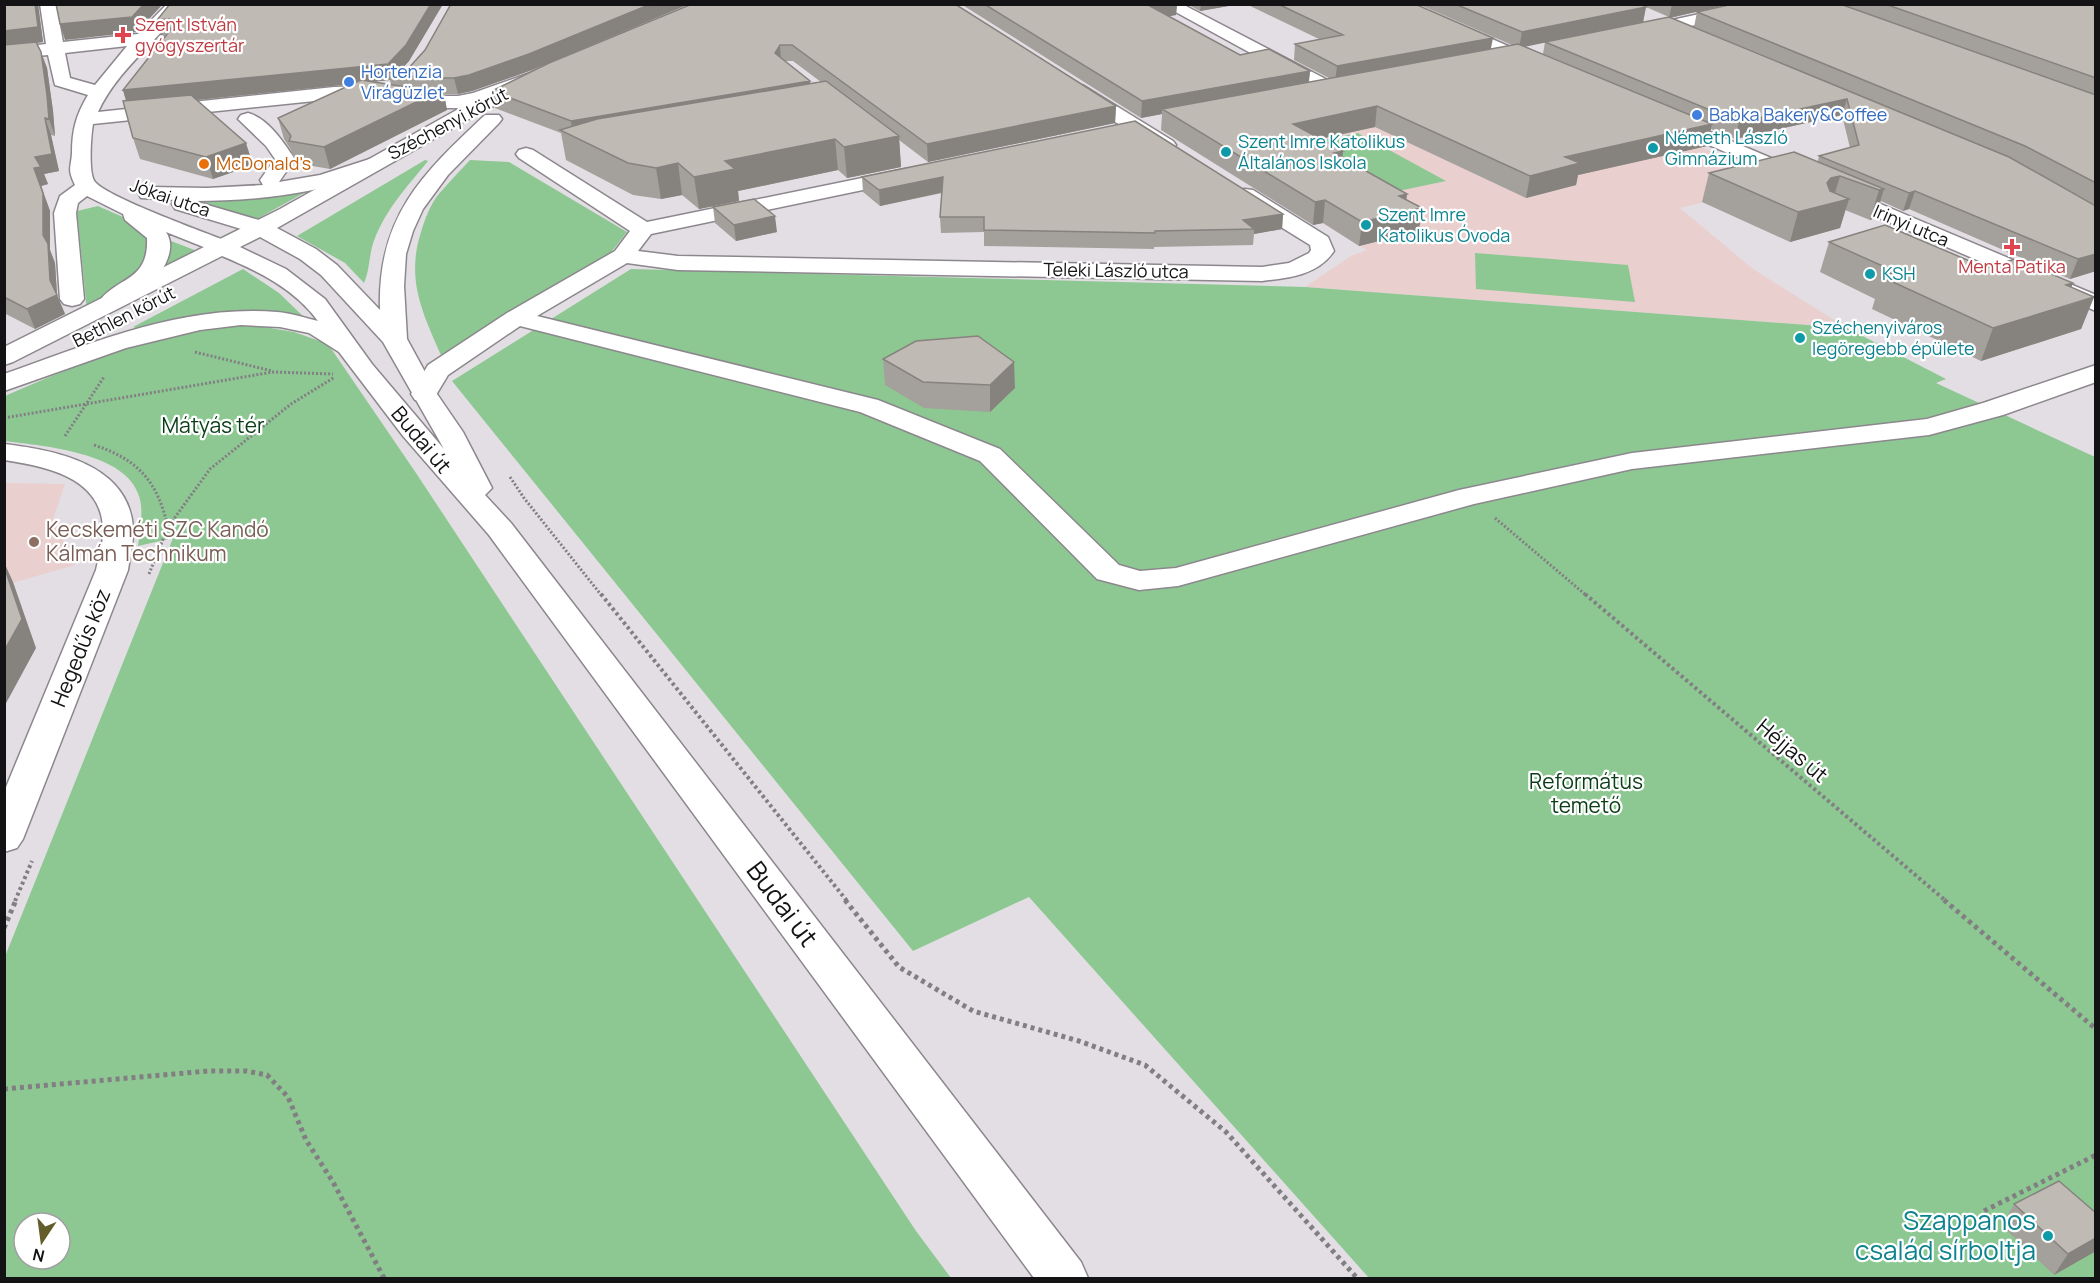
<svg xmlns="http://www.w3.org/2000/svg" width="2100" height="1283" font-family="Manrope,sans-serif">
<rect width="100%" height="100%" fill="#e3dee4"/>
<path fill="#e9cfce" d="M1326,104L1626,115L1755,170L1712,200L1680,208L1753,269L1847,328L1305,287L1351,256L1367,250L1180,137Z
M5,483L65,484L53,519L75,565L5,585Z"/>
<path fill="#8dc893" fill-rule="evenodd" d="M1358,133L1446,181L1384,194L1298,145Z
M425,160L428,161C407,187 382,213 372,247C369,259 369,272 364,283L345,263L297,236Z
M470,160L509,162L627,232L609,255L441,355C422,312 406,279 421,232C425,219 430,205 438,195C448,183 459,172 470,160Z
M313,188L255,220L196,202L256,198Z
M98,206C109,211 122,216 132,222C179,254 111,293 87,311L77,211Z
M171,241L197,251L159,273Z
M1475,253L1628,265L1635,302L1476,289Z
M243,269L279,293L305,318L142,330L133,327Z
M631,269L1305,287L1847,328L1946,379L1936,383L2095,457V1278H1369L1029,897L913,951L452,381Z
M232,326H258L294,332L328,344L416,473L916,1231L951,1278H5L4,959L173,538L138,546C140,530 144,511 139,496C126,452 42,446 5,441V396C78,364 151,334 232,326ZM24,1223H60V1259H24Z"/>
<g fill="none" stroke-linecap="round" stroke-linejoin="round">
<g stroke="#8c878d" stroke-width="3">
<path id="minor" d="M40,4H56L63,42L138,34L167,4H185C157,42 118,69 98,112L334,87L365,86L424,96H458L473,93L536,71L542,72L545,76L542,80L485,102L458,108H424L365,98L334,99L93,124C91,135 88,174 95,182C109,198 204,232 229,242L232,247L229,252L221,254L166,232C186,261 129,315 101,308L98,303C116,276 149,283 147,238L125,220L123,214L87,196L78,203L76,213L84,299L80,304L72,306L64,304L60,299L54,213L60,196L75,185C67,168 71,169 72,153C72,130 76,115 88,95L55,85L48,55L4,59V49L46,44ZM127,46L95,85L70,78L65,53Z
M1161,4H1182L1341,87L1343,91L1341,95H1327Z
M1388,4H1411L1543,61L1546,65L1543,69H1531L1390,7Z
M1745,4H1778L1770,9L1640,37L1634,36L1631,32L1634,28L1640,27Z
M1077,84L1084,86L1173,141L1176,145L1173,149H1159L1070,94L1068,90L1070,86Z
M248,113C268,118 284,143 295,159L279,182L320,175L379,156L386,158L389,162C384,169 373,171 365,175C311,195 251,201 194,201L269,223L272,228L269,233L261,235L175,209L172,204L175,200L141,198L138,193L141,188L149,187L207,188L263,185L260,180L275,159L266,146L238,119L241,115Z
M1667,114L2096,295V311L1660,124L1657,120L1660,116Z
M526,148L533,150L647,222L906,169L913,171L916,175L913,179L906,181L651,234L638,251L678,256L1262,267L1289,263L1309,253L1311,250L1310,245L1237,200L1234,195L1237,190L1245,189L1253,190L1328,237L1334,251C1318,275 1289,278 1262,281L678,270L627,263L537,316L878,400L1000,449L1119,565L1140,571L1176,568L1459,490L1632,453L1927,419L1983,403L2096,365V382L2003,415L1929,435L1632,469L1474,504L1178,586L1139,590L1097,579L980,461L860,412L520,326L448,375L433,400L424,402L415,400L411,394L428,365L507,313L615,251L630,231L519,158L516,154L519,150Z
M4,444C55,450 129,464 133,528C134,542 130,556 128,570L23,839L17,848L4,852V792L96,570C99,556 104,542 103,528C101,477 45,466 4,460Z"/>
</g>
<g stroke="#8c878d" stroke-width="3">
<path id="major" d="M532,74L538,75L541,79L538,83L476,115L277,228L316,249L337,265L380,310C377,217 422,174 485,115H499L502,119L499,123L448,175L423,209L413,231L406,254L404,286L407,339L437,394L463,432L492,488L485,495L511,523L1081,1262L1088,1278H1034L489,535L403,436L339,352L309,333L280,327L241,325L200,330L126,348L4,391V374C92,343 183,304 277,312C291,313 305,318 318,321C295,289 258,271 222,256L13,362L4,365V347L280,209L462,107ZM260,237L300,259L321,275L383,342L444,449L372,364L325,299L286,269L240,247Z"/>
</g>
<path stroke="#827f83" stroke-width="3" stroke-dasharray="2 2" stroke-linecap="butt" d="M195,352L272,371
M4,418L273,372L333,374
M65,436L104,377
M94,445C139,460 157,481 168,527L210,469L291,404L335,377
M510,477L524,498L602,596
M1495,518L1587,596
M149,574L168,527"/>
<path stroke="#827f83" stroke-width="4" stroke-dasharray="3 3" stroke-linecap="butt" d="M601,594L847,901
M1585,594L1946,901
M15,901L32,861"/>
<path stroke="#827f83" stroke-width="5" stroke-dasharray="4 4" stroke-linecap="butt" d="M845,900L899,967L973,1011L1079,1041L1145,1065L1226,1132L1357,1278
M1944,900L2096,1029
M4,928L16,900
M4,1089L208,1071H246L267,1075L288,1097L306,1140L333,1182L384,1278
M1984,1211L2096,1155"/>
<use href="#minor" fill="#fff" fill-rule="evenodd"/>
<use href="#major" fill="#fff" fill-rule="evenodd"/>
</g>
<path fill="#a4a09b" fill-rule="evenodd" d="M4,4H38L43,42L37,43L47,68L53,111L55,136L51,135L59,171L44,174L48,184L41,186L50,211V250L55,263L57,295L65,314L35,329L4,313Z
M170,4H443L409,61L399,72L406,71L425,50L451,4H689L532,70L472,91L458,94H444L447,110L330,169L295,163L291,150L284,139L278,118L352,84L197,100L253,165L213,179L140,159L133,138L126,101L123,90L164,38L163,35H161L157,20ZM390,80L391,85L373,82Z
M692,4L1116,106L1115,123L928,162L899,140L901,167L847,178L838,170L738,191L739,201L699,209L682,195L661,199L633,195L566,160L561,133L495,108L492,91ZM785,61H793L821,82L810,84V81Z
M961,4H1177L1176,15L1169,16L1240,55L1310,71L1309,82L1329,78L1294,60L1295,44L1319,39L1246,4H1415L1491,49L1512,45L1418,4H1730L1670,18L1784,64L1694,27L1697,12L1734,4H2096V205L2019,163L2096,206V271L2070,279L1909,209L1903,211L1881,201L1875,218L1870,220L1845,210L1840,228L1790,242L1702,202L1709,173L1818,161L1819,156L1850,148L1842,115L1735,139L1711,129L1707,146L1578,175L1576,185L1526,198L1375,127L1321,139L1343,151L1342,158L1407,194L1406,199L1419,231L1359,246L1323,223L1313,225L1161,130L1162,114L1141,118ZM1646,7L1669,17L1643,22ZM1545,42L1543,54L1525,46Z
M1187,4H1240L1200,11Z
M862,177L1283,214L1282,229L1254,234L1253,245L1154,247V249L984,246V232L941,233L940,217L942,193L880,206L863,192Z
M713,207L777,232L736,241L715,223Z
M1829,242L1986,268L2071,288L2094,297L2081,329L1981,361L1872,309L1875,299L1820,272Z
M883,359L1015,388L990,412L924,408L885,385Z
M2014,1204L2096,1213V1251L2054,1275L2002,1226Z"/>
<path fill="#86827e" d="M35,4H38L43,42L4,47V31Z
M144,4H163L137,32L65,40L60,24Z
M431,4H443L409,61L397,74L388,72L390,80L128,107L123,90Z
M651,4H689L532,70L472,91L458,94L454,78Z
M1177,4L1176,15L1148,20V5Z
M1201,4H1240L1200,11Z
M1672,4H1730L1669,18Z
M1646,7L1643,22L1519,48L1522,32Z
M169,19L161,28L163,35H161L157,20Z
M1493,38L1490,53L1335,82L1337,66Z
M780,45L781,61L775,53Z
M41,52L47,68L53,111L55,136L49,119Z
M1310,71L1308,87L1162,109V114L1141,118L1142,101Z
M810,81L812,98L573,136L571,121Z
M443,89L447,110L330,169L324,147Z
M1847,99L1842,115L1735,139L1739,122Z
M1116,106L1115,123L928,162L927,144Z
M1377,106L1375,127L1291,145L1293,124Z
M45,118L51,135L59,171L44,174L48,184L41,186L50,211V250L55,263L57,295L65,314L35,329L27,309L50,280L34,168L35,157Z
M1712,124L1707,146L1578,175L1576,185L1526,198L1530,176L1565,157Z
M899,136L901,167L847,178L844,147Z
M835,139L838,170L738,191L739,201L699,209L694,177L725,161Z
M246,143L253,165L213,179L206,157Z
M1343,151L1341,173L1334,153Z
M678,163L682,195L661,199L656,168Z
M1840,176L1832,203L1849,199L1840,228L1790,242L1798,212L1827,183L1831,178Z
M943,177L944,192L880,206L879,190Z
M1884,189L1875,218L1870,220L1879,190Z
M1915,191L1909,209L1903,211L1909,193Z
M1407,194L1405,212L1422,208L1419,231L1359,246L1362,222L1399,196Z
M1325,200L1323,223L1313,225L1315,202Z
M1283,214L1282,229L1254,234V229L1243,220Z
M775,216L777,232L736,241L734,225Z
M2096,254V271L2070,279L2078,259Z
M2073,283L2064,307L2094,297L2081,329L1981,361L1993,328L2066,285Z
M1014,362L1015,388L990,412V385Z
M4,562L13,582L36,648L4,707Z
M2096,1238V1251L2054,1275L2068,1254Z"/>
<path fill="#bfbab4" stroke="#86827e" stroke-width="1.5" d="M4,4H35L38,27L4,31Z
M56,4H144L132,17L60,24Z
M170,4H431L406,45L388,64L123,90L172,28H161L169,19L157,20Z
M451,4H651L529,54L469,75L454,78H421L388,72L406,71L425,50Z
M692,4H955L1116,106L927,144L792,45H780L775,53L810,81L571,121L492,91L549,63Z
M984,4H1150L1148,5L1240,55L1269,49L1310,71L1142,101Z
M1278,4H1415L1493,38L1337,66L1295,44L1343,35Z
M1455,4H1640L1646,7L1522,32Z
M1733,4H1840L2096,95V183L2025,146L1697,12Z
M1885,4H2096V78Z
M1669,17L2009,157L2096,206V254L2078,259L1915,191L1909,193L1819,156L1859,145L1847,99L1739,122L1545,42Z
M36,42L41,52L47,95L49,119L45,118L52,154L35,157L41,167L34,168L43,193V235L48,244L50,280L57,295L27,309L4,297V45Z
M1518,44L1712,124L1565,157L1580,163L1530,176L1377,106L1293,124L1343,151L1334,153L1407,194L1399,196L1422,208L1362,222L1325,200L1315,202L1162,109Z
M361,80L419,89H443L324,147L289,141L291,136L278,118Z
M826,81L899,136L844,147L835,139L725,161L735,169L694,177L678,163L656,168L628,163L560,130L597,119Z
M191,95L246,143L206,157L133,138L123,101Z
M1135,121L1283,214L1243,220L1254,229L1155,231V233L984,230V217H940L943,177L879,190L862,177Z
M1794,152L1884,189L1879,190L1840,176L1831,178L1827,183L1830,191L1849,199L1798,212L1709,173Z
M754,199L775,216L734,225L713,207Z
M1885,225L1986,268L2015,259L2073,283L2066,285L2094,297L1993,328L1882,277L1896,272L1829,242Z
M978,336L1014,362L990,385L923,382L883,359L916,341Z
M4,566L22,619L4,651Z
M2059,1181L2096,1213V1238L2068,1254L2014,1204Z"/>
<g fill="#e0444e" stroke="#fff" stroke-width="2">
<path d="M120 26h6v6h6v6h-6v6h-6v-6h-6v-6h6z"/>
<path d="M2009 238h6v6h6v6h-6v6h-6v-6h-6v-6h6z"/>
</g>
<g fill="#3f7fe0" stroke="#fff" stroke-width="2">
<circle cx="349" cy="82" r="6"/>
<circle cx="1697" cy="115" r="6"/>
</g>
<g fill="#0f9aa8" stroke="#fff" stroke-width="2">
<circle cx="1653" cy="148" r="6"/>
<circle cx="1226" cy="152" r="6"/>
<circle cx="1366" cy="225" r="6"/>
<circle cx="1870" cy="274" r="6"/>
<circle cx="1800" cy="338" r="6"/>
<circle cx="2048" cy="1236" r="6"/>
</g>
<circle fill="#e8710a" stroke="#fff" stroke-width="2" cx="204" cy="164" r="6"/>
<circle fill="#8d6e63" stroke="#fff" stroke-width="2" cx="34" cy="542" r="6"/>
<g text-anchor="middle" stroke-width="4.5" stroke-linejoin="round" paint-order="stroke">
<g font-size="18" fill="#be3a42" stroke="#fff" text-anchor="start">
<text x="135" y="31">Szent István<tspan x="135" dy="21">gyógyszertár</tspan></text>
<text x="2012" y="273" text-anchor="middle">Menta Patika</text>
</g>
<g font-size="18" fill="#366cbe" stroke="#fff" text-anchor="start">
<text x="361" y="78">Hortenzia<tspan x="361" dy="21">Virágüzlet</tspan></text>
<text x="1709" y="121">Babka Bakery&amp;Coffee</text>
</g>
<g font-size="18" fill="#131214" stroke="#fff">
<text transform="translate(448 124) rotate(-28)" y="6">Széchenyi körút</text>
<text transform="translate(170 198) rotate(19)" y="6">Jókai utca</text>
<text transform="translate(1911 226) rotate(23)" y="6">Irinyi utca</text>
<text transform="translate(1116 271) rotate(1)" y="6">Teleki László utca</text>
<text transform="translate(124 317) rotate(-27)" y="6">Bethlen körút</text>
</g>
<g font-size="18" fill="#0d838f" stroke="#fff" text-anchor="start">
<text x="1665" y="144">Németh László<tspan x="1665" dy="21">Gimnázium</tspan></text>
<text x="1238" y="148">Szent Imre Katolikus<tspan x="1238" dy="21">Általános Iskola</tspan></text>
<text x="1378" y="221">Szent Imre<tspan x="1378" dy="21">Katolikus Óvoda</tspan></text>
<text x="1882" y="280">KSH</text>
<text x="1812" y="334">Széchenyiváros<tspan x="1812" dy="21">legöregebb épülete</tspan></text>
</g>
<g font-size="18" fill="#c56008" stroke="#fff" text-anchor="start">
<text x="216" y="170">McDonald's</text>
</g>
<g font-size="21" fill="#093d16" stroke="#fff">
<text x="213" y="433">Mátyás tér</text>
<text x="1586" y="789">Református<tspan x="1586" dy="24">temető</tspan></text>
</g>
<g font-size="21" fill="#131214" stroke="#fff">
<text transform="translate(421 440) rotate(50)" y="7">Budai út</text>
<text transform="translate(81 648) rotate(-68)" y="7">Hegedűs köz</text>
<text transform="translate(1792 751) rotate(40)" y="7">Héjjas út</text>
</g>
<g font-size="21" fill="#785e54" stroke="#fff" text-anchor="start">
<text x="46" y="537">Kecskeméti SZC Kandó<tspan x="46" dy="24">Kálmán Technikum</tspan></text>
</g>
<g font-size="26" fill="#131214" stroke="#fff">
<text transform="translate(782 904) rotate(53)" y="9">Budai út</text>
</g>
<g font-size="26" fill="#0d838f" stroke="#fff" text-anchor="end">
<text x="2036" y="1230">Szappanos<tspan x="2036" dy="30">család sírboltja</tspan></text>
</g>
</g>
<rect width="2100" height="1283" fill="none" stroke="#131214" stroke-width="12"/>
<g transform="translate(42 1241) rotate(193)"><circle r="28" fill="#ffffff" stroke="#a1a0a1" stroke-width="1.5"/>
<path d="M0-4.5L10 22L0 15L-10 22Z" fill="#625d29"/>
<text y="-9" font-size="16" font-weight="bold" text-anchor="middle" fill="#131214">N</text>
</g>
</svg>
